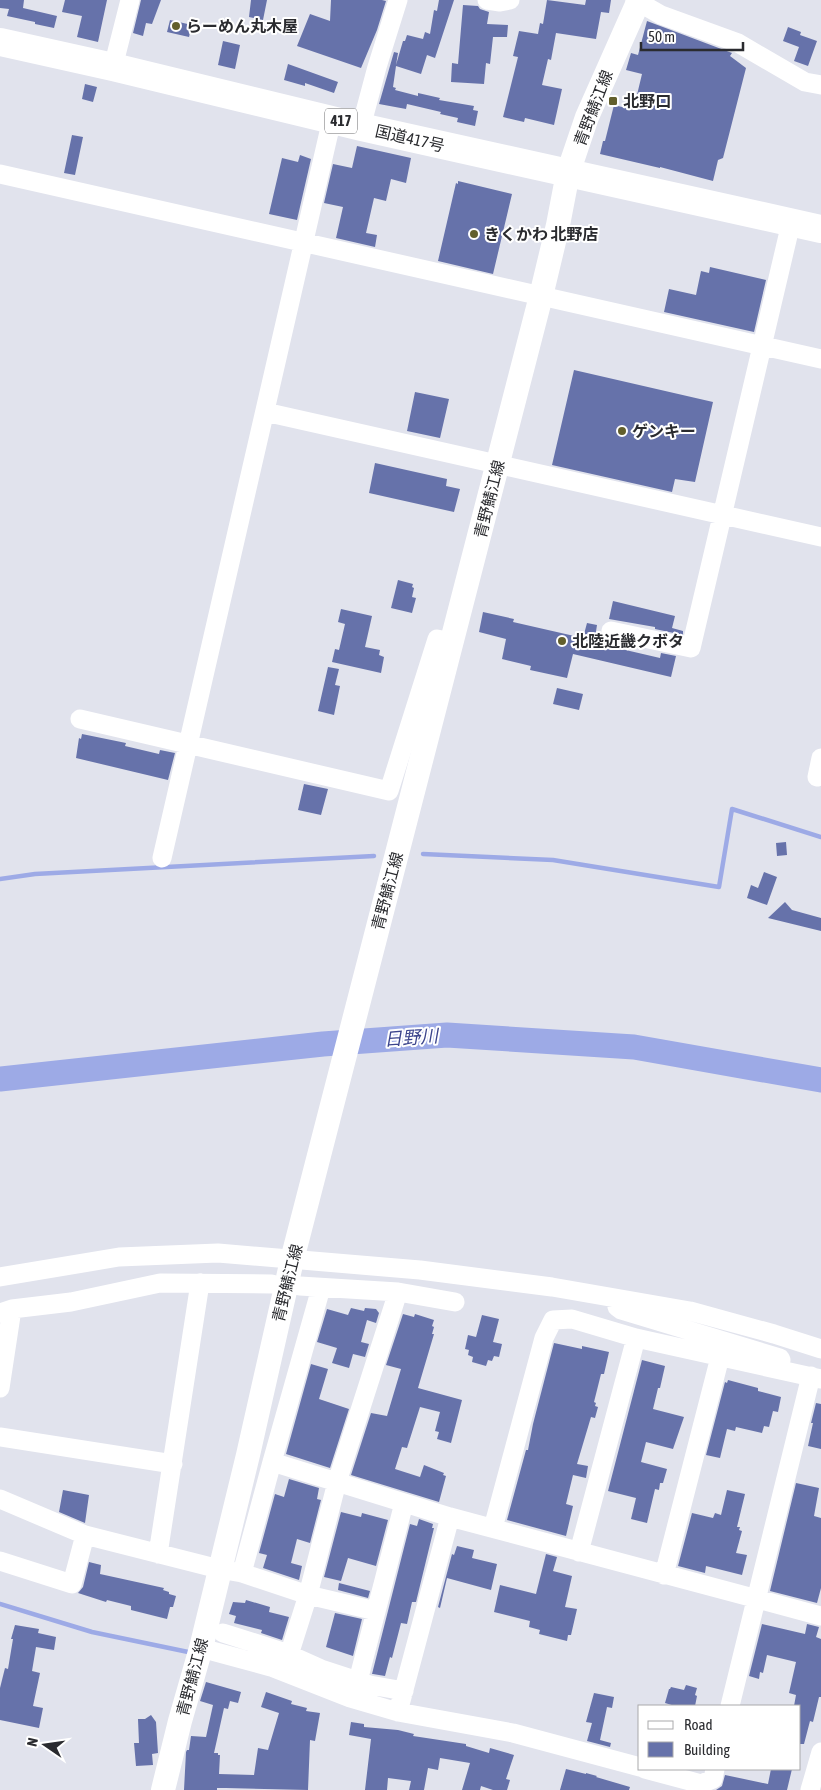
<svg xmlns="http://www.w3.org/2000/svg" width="821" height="1790" font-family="'Asap Condensed','Noto Sans JP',sans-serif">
<rect width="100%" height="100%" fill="#e1e3ed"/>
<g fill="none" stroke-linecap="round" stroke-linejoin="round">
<path stroke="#9daae6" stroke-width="4.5" d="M423,854L553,860L719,887L732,809L821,837
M0,879L35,874L374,856
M0,1604L92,1632L193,1653"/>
<path stroke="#9daae6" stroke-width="25" d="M0,1079L323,1044L447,1035L634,1047L821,1080"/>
</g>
<path fill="#6672aa" d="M0,0H24L23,8L57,16L54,28L35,24V22L7,16L9,9L0,8Z
M65,0H107L98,42L77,37L82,16L62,12Z
M141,0H161L152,24L146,23L143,36L133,33Z
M251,0H267L263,20L249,17Z
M331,0H382L386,1L377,30L361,68L297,46L310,14L330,21Z
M439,0H454L435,58L427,55L421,74L396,66L393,87L396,88L395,90L418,96V93L440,98L439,100L474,106L473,110L478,111L475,126L457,122L458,118L440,114L441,112L407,104L406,109L379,104L394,52L398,53L396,65L403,41H405L407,35L423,39L425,32L430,34L434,10L437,11Z
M547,0L585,5L586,0H611L609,13L601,12L596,39L556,33L551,60L548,59L542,85L562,89L554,125L525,118L524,122L503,117L518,57L513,56L519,31L538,34L540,23L543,24Z
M463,5L478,6L480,9L489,12L487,24L508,25L507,37H493L490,64L486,63L484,84L451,82L452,63L458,64Z
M170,20L192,25L189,37L167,32Z
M647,21L732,53L730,56L746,68L723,158L718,160L713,181L660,167V168L600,154L603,141H605L614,105L630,109L633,98L636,99L642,74L626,70L631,53L638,55Z
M788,27L801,32L800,35L817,41L808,66L794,61L799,47L783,41Z
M223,41L240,45L235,69L218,65Z
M288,64L338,82L334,93L305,83V86L284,80Z
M85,84L97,87L93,102L82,99Z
M72,135L83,137L75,175L64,173Z
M357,146L411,158L406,183L391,179L386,201L374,198L366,233L377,235L375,247L336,238L343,207L324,203L333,164L352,168Z
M300,155L311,159L297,220L269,214L282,158L298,162Z
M458,181L512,194L493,274L438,261L456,183L458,184Z
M710,267L766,280L754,332L664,312L669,289L696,295L701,271L709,273Z
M574,370L713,402L695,482L675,479L672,492L552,465Z
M415,392L449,399L440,438L407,431Z
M375,463L447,479L446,486L460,489L454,512L369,493Z
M398,580L413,584L412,587L414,588L412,597L416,598L412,613L391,608Z
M613,601L675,616L672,628L683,631V635L655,629V627L609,619Z
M341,609L372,616L365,647L380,650L379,655L384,657L381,673L332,662L335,649L339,650L345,624L338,622Z
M483,612L514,619L513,622L583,638L587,623L597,625L595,638L618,644L617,648L660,658L661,653L676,656L671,677L573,654L567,678L530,670L531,666L502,659L506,639L479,632Z
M328,667L339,669L335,685L340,686L334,715L318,711Z
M557,688L583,694L579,710L553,704Z
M82,734L126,743L125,746L159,754L160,750L175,753L168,780L76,758L79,738L81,739Z
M304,784L328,789L321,815L298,810Z
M786,842L787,855L777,856L776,843Z
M764,872L777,877L767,905L747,898L751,885L758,888Z
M785,902L792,910L821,918V931L768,918Z
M351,1308L364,1311L365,1308L376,1309L379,1313L376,1323L367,1320L361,1342L369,1344L365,1357L353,1354L349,1368L332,1363L337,1348L317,1342L327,1309L348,1315Z
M403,1314L414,1317L415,1314L434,1320L432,1326L434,1327L432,1334H434L418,1388L462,1400L451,1443L437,1439L439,1432L435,1431L440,1412L420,1407L407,1448L402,1447L395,1469L420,1477L424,1465L444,1473L443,1475L446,1476L439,1502L351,1475L371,1413L387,1416L401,1369L386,1365Z
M482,1315L499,1319L493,1342L502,1344L499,1357L494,1356L492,1361L488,1360L486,1366L472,1362L473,1357L468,1355L469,1350L465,1349L468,1335L476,1337Z
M554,1343L582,1349V1346L609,1352L604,1374H601L594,1402L596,1403L595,1406L598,1407L595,1418L591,1417L577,1464L588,1466L586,1478L573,1475L566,1504L573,1506L566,1536L507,1520L526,1450H528L533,1424Z
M642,1360L665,1366L660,1388H658L653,1409L684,1417L673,1449L646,1442L641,1462L667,1469L663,1483H660L659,1490L655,1489L647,1523L631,1519L636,1498L608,1491Z
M311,1364L328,1369L319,1399L349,1409L330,1468L286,1454Z
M728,1380L758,1388V1391L781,1397L778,1412L773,1411L769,1427L764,1426L762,1433L736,1427L735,1431L727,1429L720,1458L706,1455L725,1382L727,1383Z
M816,1403L821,1404V1449L808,1446L813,1423H811Z
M289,1479L319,1488L317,1499L321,1500L310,1543L297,1539L291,1563L302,1566L299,1580L263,1568L267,1555L259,1553L275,1494L284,1497Z
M796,1483L819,1488L814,1516L821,1518V1588L817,1603L770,1591Z
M63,1490L89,1495L85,1523L59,1512Z
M727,1490L745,1494L737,1527H740L739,1530L742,1531L736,1553L747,1555L742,1575L706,1566L705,1573L678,1566L692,1513L713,1518L715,1513L721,1515Z
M341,1512L361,1517L362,1513L388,1520L376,1566L348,1558L341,1581L324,1577Z
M419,1519L433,1524L432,1528H434L416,1602H412L407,1624L401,1623L392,1658L390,1657L385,1676L373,1674H372L410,1524L417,1526Z
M457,1546L474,1550L472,1558L497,1564L491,1590L447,1578L440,1608L438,1607L452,1554L454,1555Z
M546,1554L557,1557L553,1571L572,1576L565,1607L577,1609L571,1635H568L567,1641L539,1634L540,1630L529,1627L530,1621L494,1612L500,1585L536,1594Z
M89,1562L101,1565L100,1574L164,1588L163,1590L169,1592V1594L176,1596L173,1607H170L167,1619L131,1610V1606L107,1600L106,1602L78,1593L83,1587Z
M339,1583L370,1591L368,1598L338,1590Z
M246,1600L270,1607L269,1612L289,1617L282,1640L261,1633L262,1630L234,1623L236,1616L229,1614L233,1602L245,1603Z
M335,1613L362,1619L353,1656L326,1647Z
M762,1624L805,1634L807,1624L819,1627L816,1637L821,1639V1697H819L813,1722L810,1721L804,1744H800V1706H794L796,1695L789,1693L796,1662L767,1655L763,1673L760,1672L759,1679L749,1676Z
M15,1625L39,1629L38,1633L56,1637L54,1650L36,1647L32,1671L40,1673L33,1706L43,1708L39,1728L0,1720V1688L5,1668L8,1669L13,1639H11Z
M206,1682L241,1692L238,1703L230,1701L228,1709L224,1708L214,1753H218V1755H220L219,1774L254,1775L258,1748L268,1750L279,1713L261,1707L266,1692L292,1701L291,1704L307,1708L306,1711L320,1713L315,1741L310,1740L308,1790L226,1788H217V1790H184L186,1752L187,1750H189L191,1736L206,1737L213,1705L200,1701Z
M686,1685L697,1688L695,1695L697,1696L695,1706H675L665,1703L669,1689H670L671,1687L684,1690Z
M594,1693L614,1697L612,1708L607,1707L600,1740L611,1743L610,1747L587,1741L592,1723L586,1722Z
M151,1715L156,1722L158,1753L152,1754L153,1765L136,1766L134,1743H139L138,1719H145Z
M351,1722L364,1724V1727L398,1730L414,1734L413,1736L466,1744V1746L489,1753L490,1748L514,1755L506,1779L510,1780L507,1790H493L481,1786L480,1790H462L470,1763L440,1758L438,1770L428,1768L424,1790H409L411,1781L388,1778L387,1790H365L371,1739L349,1735Z
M566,1769L586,1774V1773L597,1776L596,1777L630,1787L629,1790H560Z
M771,1769H792L787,1790H716L722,1786L725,1775L768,1784Z"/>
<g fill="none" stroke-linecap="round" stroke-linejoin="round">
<path stroke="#fff" stroke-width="19" d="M487,0L500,2L510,0
M635,0L661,15L738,43L805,82L821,85
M113,67L130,0
M361,127L377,67L398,0
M0,174L821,359
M265,412L821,537
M611,631L691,648L791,223
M80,719L389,791L437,639L452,642
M817,777L821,758
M162,858L332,119
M0,1277L119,1257L218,1253L420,1270L552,1287L690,1311L774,1334L821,1349
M300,1286L398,1292L455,1302
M617,1307L621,1310L780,1358L781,1360
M0,1313L12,1309L71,1302L160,1283L272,1284
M0,1388L12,1309
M0,1437L173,1464
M272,1462L450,1517L821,1616
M0,1499L85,1535L219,1569L242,1573L308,1595L376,1611
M493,1528L544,1338L553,1320L572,1319L636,1338L821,1379
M579,1552L636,1338
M158,1554L200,1283
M0,1561L72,1584L85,1535
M242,1573L272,1462L321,1288
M664,1575L720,1357
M223,1633L283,1652L321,1669L370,1685L404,1691
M201,1648L271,1667L350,1698L398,1712L513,1733L640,1767
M289,1655L308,1595L337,1482L398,1292
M358,1681L404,1503
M730,1706L811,1376
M398,1712L450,1517
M645,1769L701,1784L713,1779L715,1769
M810,1790L821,1752"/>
<path stroke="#fff" stroke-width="24" d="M163,1790L180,1721L201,1648L248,1455L292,1260L541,296L558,225L568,173L587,117L639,0"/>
<path stroke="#fff" stroke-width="28" d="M0,42L113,67L361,127L821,229"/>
</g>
<g fill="#625f2c" stroke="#fff" stroke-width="2">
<circle cx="176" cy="26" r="5"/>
<rect x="608" y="96" width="10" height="10" rx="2.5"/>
<circle cx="474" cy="234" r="5"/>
<circle cx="622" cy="431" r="5"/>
<circle cx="562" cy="641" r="5"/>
</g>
<g text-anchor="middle" stroke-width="4" stroke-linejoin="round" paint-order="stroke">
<rect fill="#fff" stroke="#6a6b6d" stroke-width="1" x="325" y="108.5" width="32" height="25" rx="4"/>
<g font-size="15" font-weight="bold" fill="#2a2b2f">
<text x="341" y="126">417</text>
</g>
<g font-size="16" font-weight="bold" fill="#2a2b2f" stroke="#fff" text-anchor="start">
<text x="186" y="32">らーめん丸木屋</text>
<text x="623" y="107">北野口</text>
<text x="484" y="240">きくかわ 北野店</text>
<text x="632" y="437">ゲンキー</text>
<text x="572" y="647">北陸近畿クボタ</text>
</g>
<g font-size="16" fill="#2a2b2f" stroke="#fff">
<text transform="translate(593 108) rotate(-69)" y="6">青野鯖江線</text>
<text transform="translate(410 138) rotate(13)" y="6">国道417号</text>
<text transform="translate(489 499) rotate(-76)" y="6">青野鯖江線</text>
<text transform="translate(387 891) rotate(-75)" y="6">青野鯖江線</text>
<text transform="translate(287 1283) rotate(-76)" y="6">青野鯖江線</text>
<text transform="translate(192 1677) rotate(-75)" y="6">青野鯖江線</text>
</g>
<g font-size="18" font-style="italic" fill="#3b448c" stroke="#fff">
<text transform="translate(411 1038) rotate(-4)" y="6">日野川</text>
</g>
</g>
<rect x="638" y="1705" width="162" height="65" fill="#ffffff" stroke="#aaaaac"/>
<rect x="648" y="1721" width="25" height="8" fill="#ffffff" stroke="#aaaaac"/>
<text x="684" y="1730" font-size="15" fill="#2a2b2f">Road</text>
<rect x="648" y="1742" width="25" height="15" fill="#6672aa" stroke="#aaaaac"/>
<text x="684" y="1755" font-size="15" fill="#2a2b2f">Building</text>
<g transform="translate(45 1745) rotate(283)" stroke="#ffffff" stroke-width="4" paint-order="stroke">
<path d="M0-4L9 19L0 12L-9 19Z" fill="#2a2b2f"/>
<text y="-8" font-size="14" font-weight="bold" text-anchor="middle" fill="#2a2b2f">N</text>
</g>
<path d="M641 42v8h102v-8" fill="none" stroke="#2a2b2f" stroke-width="2.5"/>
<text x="648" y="42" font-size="15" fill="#2a2b2f" stroke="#ffffff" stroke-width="4" paint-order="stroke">50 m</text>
</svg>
